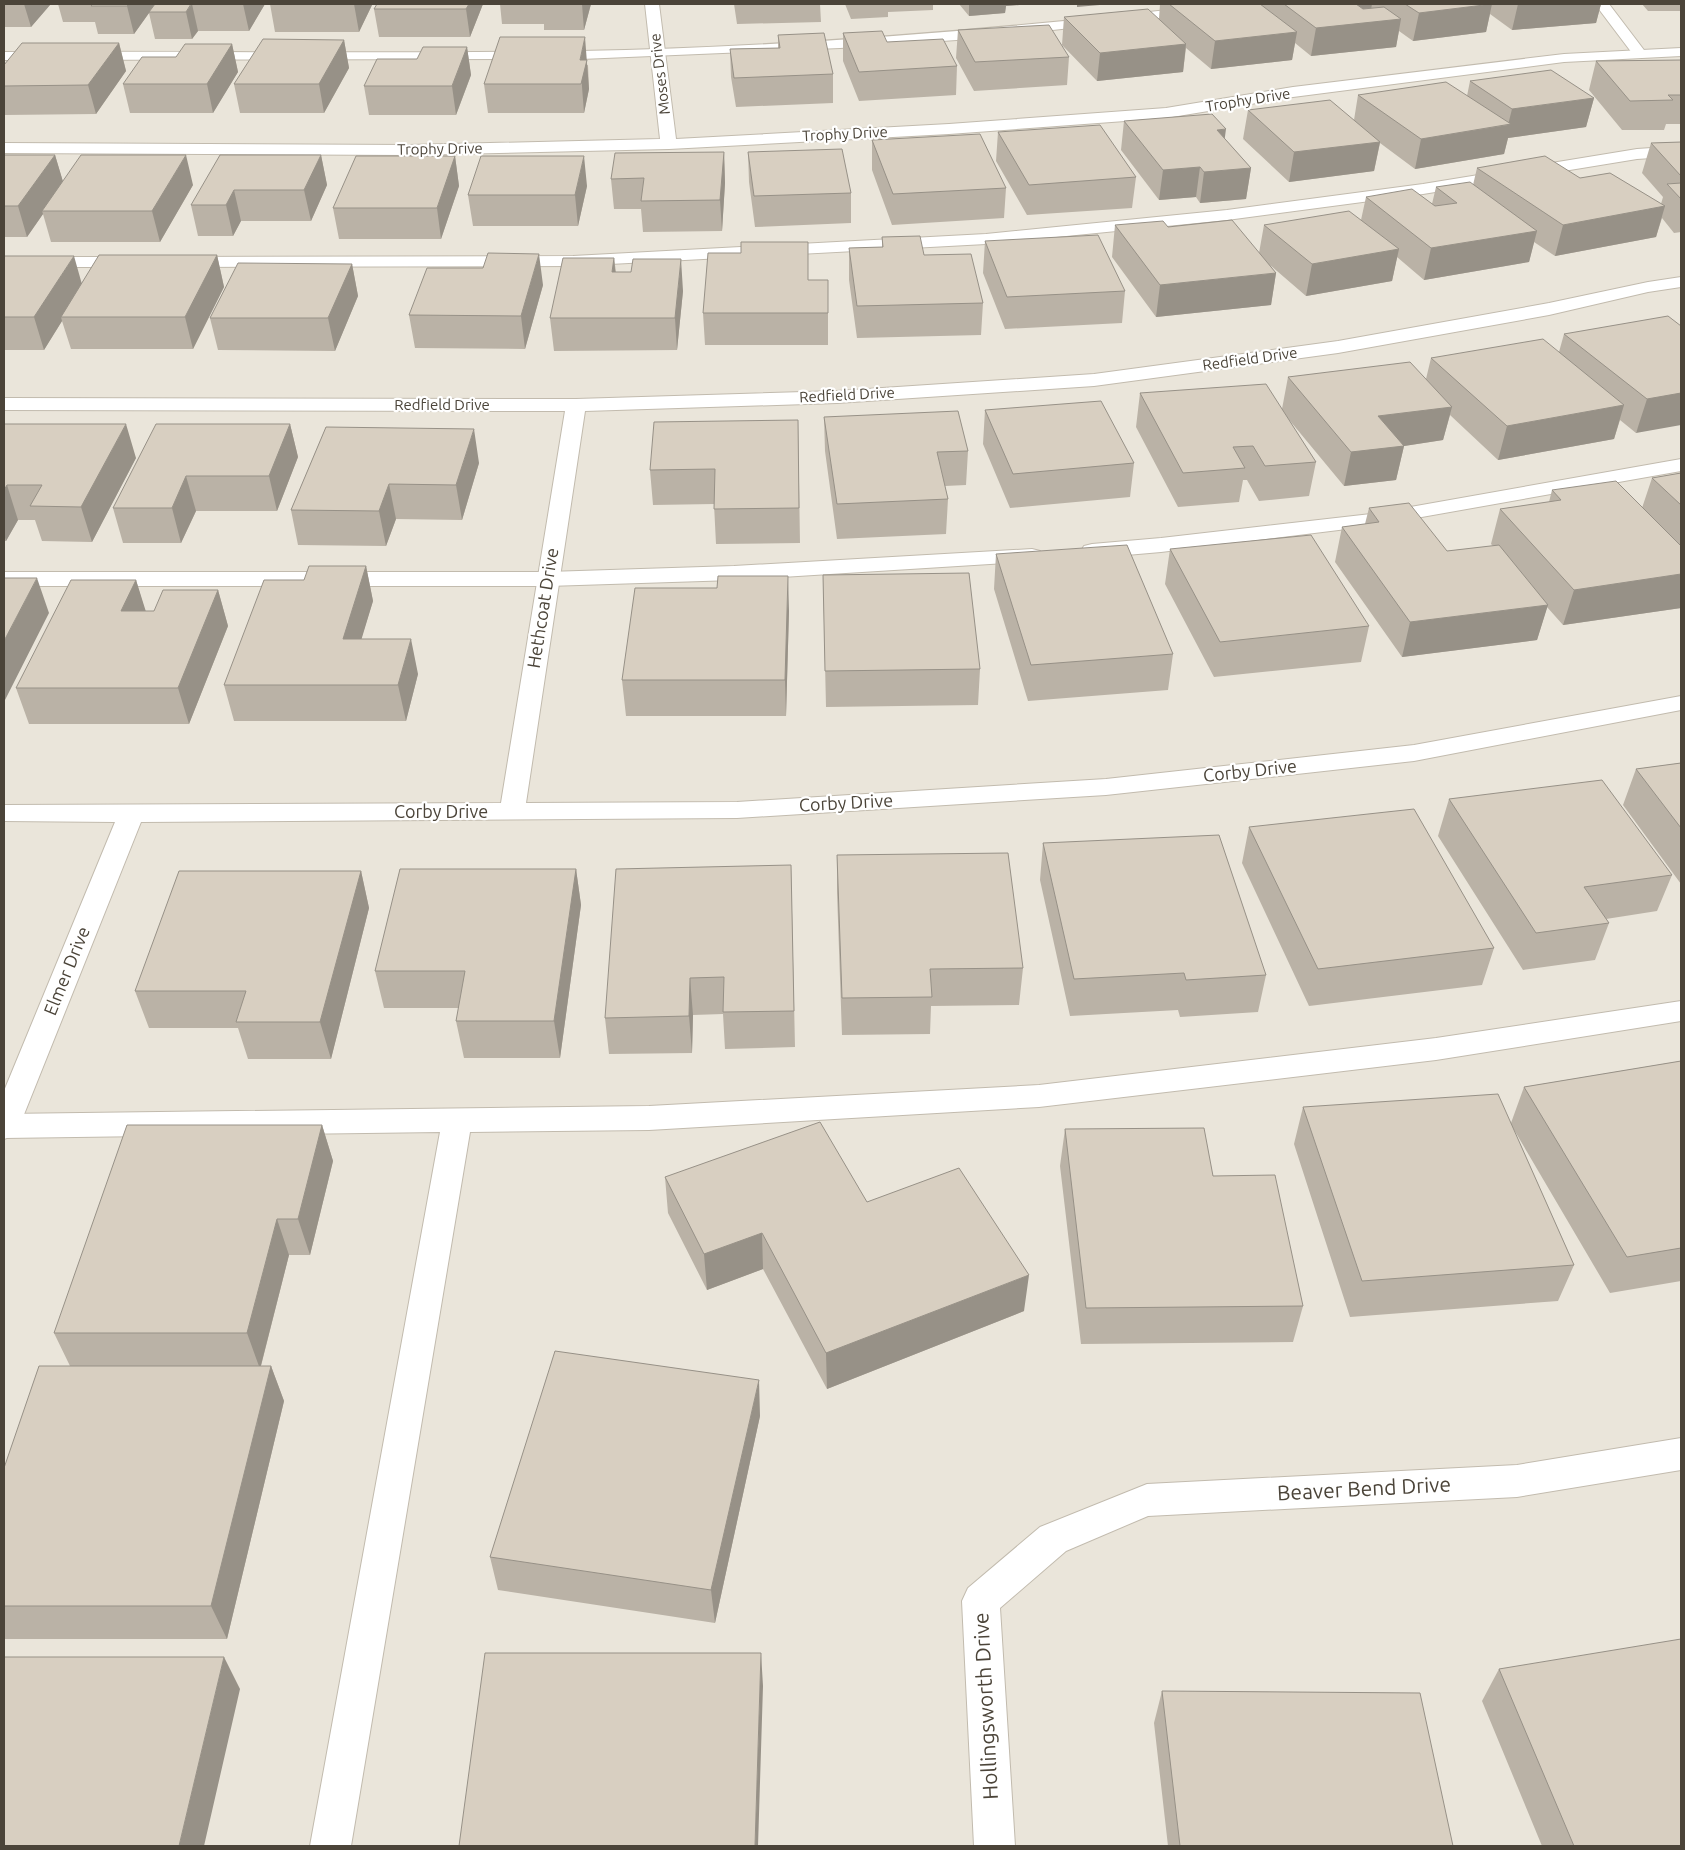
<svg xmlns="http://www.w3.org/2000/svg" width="1685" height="1850" font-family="Ubuntu,sans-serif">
<rect width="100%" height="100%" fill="#f6f3ec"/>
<path fill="#eae5da" d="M4,4H1681V1846H4Z"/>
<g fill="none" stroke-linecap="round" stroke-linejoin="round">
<g stroke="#c2bbae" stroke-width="2">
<path id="service" d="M1220,4H1261L1254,8L971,39L840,48L581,59L4,60V52C196,51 388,54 580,51C794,47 1008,29 1220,4Z
M1595,4H1609L1647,54L1645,57H1635Z
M1681,146V156L1637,159L1423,194L1227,220L986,244L573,266L180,267L174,266L171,262L174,258L180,257L573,256L986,234L1227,210L1423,184L1637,149Z
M4,257H132L138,258L141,262L138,266L132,267H4Z
M1681,459V471L1371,526L1161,552L1092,558L1084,556L1081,551L1084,546L1092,544L1161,538L1371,514Z
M1032,549L1040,551L1043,556L1040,561L734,580L548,586H4V572H548L734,566Z
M1681,1001V1021L1436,1060L1039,1107L649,1130L470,1132L351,1846H310L440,1132L4,1138V1114L649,1106L1039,1085L1436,1038Z"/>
</g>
<g stroke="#c2bbae" stroke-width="2">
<path id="minor" d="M645,4H659L676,139L949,124L1166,108L1293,87L1564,54L1681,48V56L1564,62L1293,97L1166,118L949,134L669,149L409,155L4,153V143L409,145L660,139Z
M1681,277V287L1648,292L1549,315L1338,353L1094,386L837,403L585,411L526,803L737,802L1106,779L1414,745L1681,696V710L1414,761L1106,795L737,818L141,822L19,1127L15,1135L4,1139V1091L115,822L4,821V805L501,803L565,411L4,410V398L576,399L837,391L1094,374L1338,341L1549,303L1648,282Z
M1681,1438V1470L1517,1497L1148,1516L1066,1551L1000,1608L1015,1846H974L962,1601L968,1588L1040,1527L1147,1484L1517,1465Z"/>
</g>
<use href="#service" fill="#fff" fill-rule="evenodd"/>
<use href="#minor" fill="#fff" fill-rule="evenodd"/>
</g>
<path fill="#bab2a6" d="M4,4H49L50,5L31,27H4Z
M58,4H153L154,5L155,4H265L249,31H198L192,39H155L149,13L134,34H98L95,22H63Z
M270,4H372V5L359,32H275Z
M483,4L470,37H379L374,9Z
M500,4H591L584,30H544V24H502Z
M734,4H820L821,22L737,24Z
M845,4H933V10L888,12V17L851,19Z
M959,4H1033L1006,6L1005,13L969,16Z
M1160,4H1601L1596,23L1512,30L1490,14L1486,32L1413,41L1399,31L1396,47L1311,56L1295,43L1292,60L1211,69L1186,48L1183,72L1097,81L1062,45L1064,17L1159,19Z
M1642,4H1681V13L1680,11H1648Z
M958,30L1069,57L1067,85L974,91L956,58Z
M843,33L887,42L957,66L956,95L859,101L843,61Z
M778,35L833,74V103L736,107L731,77L730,49L778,48Z
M344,40L349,68L324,113H240L234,84Z
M119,43L126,71L96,114L4,115V65Z
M232,44L238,72L213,113H130L123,84L176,57Z
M467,47L471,75L456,115H369L364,86L417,59Z
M1681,60V124H1666L1664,130H1622L1589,90L1596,61Z
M588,65L589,89L584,113H488L484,84Z
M1470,81L1594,98L1586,127L1508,138L1504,154L1415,169L1380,143L1374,171L1289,182L1243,139L1248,110L1354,120L1358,95L1467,96Z
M1124,121L1224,138L1251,168L1246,199L1200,203L1196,197L1159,200L1121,150Z
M998,132L1136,177L1132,208L1027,215L996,161Z
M872,140L1006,188L1004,218L892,225L872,170Z
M1681,142V232L1674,233L1662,218L1656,237L1555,256L1534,242L1529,262L1424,280L1397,257L1392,281L1306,296L1270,265L1276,273L1271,305L1156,317L1112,257L1115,225L1168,227L1259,253L1264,225L1361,220L1366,197L1432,204L1436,187L1473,185L1477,168L1580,178L1661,204L1663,197L1642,173L1651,143Z
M724,152L725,183L722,231L643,232L641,209H614L611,179Z
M748,152L851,193V223L755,227L749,182Z
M4,155H55L63,182L193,185L160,242H51L43,214L27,237H4Z
M321,155L327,185L311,221H241L233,236H198L191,205Z
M455,156L459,186L441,239H339L333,208Z
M587,186L578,226H473L468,195Z
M882,237L924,255L983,303L981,335L857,338L849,280V248L882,247Z
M985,241L1125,291L1122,323L1005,329L983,273Z
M741,253L808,280H828V345H705L703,313Z
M217,255L224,287L193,349H71L62,321L44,350H4V256L82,283Z
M614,258L616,272L683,291L677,350L554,351L550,318Z
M352,264L358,296L335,351L218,350L210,318Z
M543,285L525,349L415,348L409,315Z
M1681,326L1636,433L1620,420L1614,439L1498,460L1450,415L1443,440L1404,446L1396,480L1344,486L1286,416L1316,462L1309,496L1259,501L1247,480H1243L1239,502L1178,507L1136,427L1140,393L1282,409L1288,377L1426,379L1431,358L1559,352L1564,334Z
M985,410L1134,463L1130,497L1010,508L983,444Z
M824,417L968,451L966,485L945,486L948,499L946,534L837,539L825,451Z
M798,420L800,543L716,544L714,504L653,505L650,470Z
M4,424L136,458L92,542L42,541L35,520H18L6,541H4Z
M290,424L298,457L277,511H196L181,543H123L113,508Z
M326,427L479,463L462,520L396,519L386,546L298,545L291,510Z
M1681,473V608L1563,625L1547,607L1537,640L1402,657L1335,562L1342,527L1365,524L1369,508L1447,551L1493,546L1491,544L1500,509L1549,502L1552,490L1642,508L1652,478Z
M1170,549L1369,626L1361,662L1214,677L1165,584Z
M996,554L1173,654L1168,690L1028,701L994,589Z
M366,566L373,601L361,639L418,674L406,721H234L224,685L304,580Z
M823,575L980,669L978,705L826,707Z
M136,580L145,611H154L218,590L228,626L189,724H29L16,688Z
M789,611L786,716H626L622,680Z
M1681,763V884L1623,805L1636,769Z
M1449,799L1672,875L1657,911L1606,919L1609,923L1595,960L1523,970L1438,836Z
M1249,827L1494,948L1482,985L1309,1006L1242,863Z
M1043,843L1266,975L1258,1012L1180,1017L1178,1010L1070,1016L1040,880Z
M837,855L1023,968L1019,1005L931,1006L930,1034L842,1035L837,892Z
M791,865L795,1047L725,1049L723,1014L693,1015L692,1053L609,1054L605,1018Z
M576,869L581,905L560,1058H464L456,1021L459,1008H384L375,971Z
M361,871L369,908L331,1059H248L238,1028H149L135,991Z
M1681,1061V1281L1610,1293L1513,1128L1574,1265L1558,1301L1350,1317L1294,1144L1303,1107L1511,1123L1524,1087Z
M322,1125L333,1161L310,1255H289L261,1366H271L284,1401L227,1639H4V1468L70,1366L54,1333Z
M1065,1129L1213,1176L1303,1306L1293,1342L1081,1344L1060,1166Z
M665,1177L867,1202L1024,1311L827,1389L763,1269L707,1290L668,1213Z
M760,1416L715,1623L498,1590L490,1557Z
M1499,1669L1681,1846H1542L1482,1701Z
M1162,1691L1453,1846H1168L1154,1723Z"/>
<path fill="#979187" d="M24,4H49L50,5L31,27Z
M129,4H153L154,6L134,34L127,6Z
M192,4L198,31L192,39L186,12Z
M243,4H265L249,31Z
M354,4H372V5L359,32Z
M469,4H483L470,37L466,9Z
M582,4H591L584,30Z
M969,4H1033L1006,6L1005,13L969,16Z
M1077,4H1111L1077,7Z
M1349,4H1372L1369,22L1401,19L1396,47L1311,56L1316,28Z
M1492,4L1486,32L1413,41L1419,13Z
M1518,4H1601L1596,23L1512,30Z
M1297,32L1292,60L1211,69L1215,41Z
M585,37L589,89L584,113L580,60Z
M344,40L349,68L324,113L319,84Z
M119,43L126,71L96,114L88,85Z
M232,44L238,72L213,113L207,84Z
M1186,44L1183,72L1097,81L1100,53Z
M467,47L471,75L456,115L452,86Z
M1594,98L1586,127L1508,138L1504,154L1415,169L1421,139L1508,125L1512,109Z
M1226,129L1222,159L1217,130Z
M1380,142L1374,171L1289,182L1294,152Z
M724,152L725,183L722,231L720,200Z
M55,155L64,185L42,211L43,214L27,237L18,206Z
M186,155L193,185L160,242L152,211Z
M321,155L327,185L311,221L304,190Z
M455,156L459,186L441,239L437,208Z
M584,156L587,186L578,226L575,195Z
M1200,167L1196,197L1159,200L1163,170Z
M1251,168L1246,199L1200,203L1204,172Z
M234,190L241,221L233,236L226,205Z
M1665,206L1656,237L1555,256L1563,225Z
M1537,231L1529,262L1424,280L1431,248Z
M1399,249L1392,281L1306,296L1312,264Z
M539,254L543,285L525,349L521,316Z
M217,255L224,287L193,349L185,317Z
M74,256L83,288L61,317L62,321L44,350L34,317Z
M614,258L617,290L612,272Z
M681,259L683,291L677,350L675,318Z
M352,264L358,296L335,351L328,318Z
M1276,273L1271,305L1156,317L1160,285Z
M1681,379V425L1636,433L1647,399Z
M1624,405L1614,439L1498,460L1507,426Z
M1452,407L1443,440L1404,446L1396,480L1344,486L1351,452L1378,416Z
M126,424L136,458L92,542L81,507Z
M290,424L298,457L277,511L269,476Z
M474,429L479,463L462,520L456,485Z
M186,476L196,511L181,543L172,508Z
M389,484L396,519L386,546L379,511Z
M7,485L18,520L6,541L4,534V490Z
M366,566L373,601L351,674L343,639Z
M1681,574V608L1563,625L1574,590Z
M788,576L789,611L786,716L785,680Z
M37,578L49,613L4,702V641Z
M136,580L147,615L121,611Z
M218,590L228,626L189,724L178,688Z
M1548,605L1537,640L1402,657L1410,622Z
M411,639L418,674L406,721L398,685Z
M576,869L581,905L560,1058L554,1021Z
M361,871L369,908L331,1059L320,1022Z
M690,978L693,1015L692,1053L689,1016Z
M322,1125L333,1161L310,1255L298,1219Z
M277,1219L289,1255L260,1369L247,1333Z
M762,1233L763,1269L707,1290L704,1254Z
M1029,1275L1024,1311L827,1389L826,1353Z
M271,1366L284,1401L227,1639L211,1606Z
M759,1380L760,1416L715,1623L711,1590Z
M761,1653L763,1686L758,1846H755Z
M224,1657L240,1689L204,1846H179Z"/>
<path fill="#d8cfc1" stroke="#979187" d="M93,4H129L127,6H91Z
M155,4H191L186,12H149Z
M377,4H469L466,9H374Z
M1169,4H1260L1297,32L1215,41Z
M1284,4H1356L1363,9L1384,7L1401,19L1316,28Z
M1405,4H1492L1419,13Z
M1148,9L1186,44L1100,53L1064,17Z
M1049,25L1069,57L975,62L958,30Z
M882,31L887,42L943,39L957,66L859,72L843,33Z
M824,33L833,74L734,78L730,49L780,48L778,35Z
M500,37H585L580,60H587L581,84H484Z
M263,39L344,40L319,84H234Z
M22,43H119L88,85L4,86V65Z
M185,44H232L207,84H123L142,57H176Z
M423,47H467L452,86H364L377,59H417Z
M1681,60V95H1668L1673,100L1630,101L1596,61Z
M1551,70L1594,98L1512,109L1470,81Z
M1446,82L1511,124L1421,139L1358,95Z
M1330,100L1380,142L1294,152L1248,110Z
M1212,114L1226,129L1217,130L1251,168L1204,172L1200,167L1163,170L1124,121Z
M1100,125L1136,177L1029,185L998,132Z
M980,134L1006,188L893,194L872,140Z
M1681,142V176L1651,143Z
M842,149L851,193L754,196L748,152Z
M724,152L720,200L641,201L644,178L611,179L615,153Z
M4,155H55L18,206H4Z
M81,155H186L152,211H42Z
M220,155H321L304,190H234L226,205H191Z
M356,156H455L437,208H333Z
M481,156H584L575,195H468Z
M1545,156L1580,178L1610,173L1665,206L1563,225L1477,168Z
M1470,182L1537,231L1431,248L1366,197L1412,189L1435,206L1457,203L1436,187Z
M1681,183V199L1667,184Z
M1349,211L1399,249L1312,264L1264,225Z
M1232,220L1276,273L1160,285L1115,225L1163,221L1168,227Z
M1098,235L1125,291L1007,297L985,241Z
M920,236L924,255L971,254L983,303L857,306L849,248L883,247L882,237Z
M741,242H808V280H828V313H703L708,253H741Z
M488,253L539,254L521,316L409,315L427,268H483Z
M99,255H217L185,317H61Z
M4,256H74L34,317H4Z
M563,258H614L612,272H631L633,259H681L675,318H550Z
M238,263L352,264L328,318H210Z
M1668,316L1681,326V379H1680L1681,380V393L1647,399L1564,334Z
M1543,339L1624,405L1507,426L1431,358Z
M1410,362L1452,407L1378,416L1404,446L1351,452L1288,377Z
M1266,384L1316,462L1265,466L1253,446L1233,447L1245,468L1183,473L1140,393Z
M1101,401L1134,463L1013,474L985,410Z
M958,411L968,451L937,452L948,499L837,504L824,417Z
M798,420L799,508L714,509L715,469L650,470L654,422Z
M4,424H126L81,507L30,506L42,485H7L4,490Z
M156,424H290L269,476H186L172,508H113Z
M326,427L474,429L456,485L389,484L379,511L291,510Z
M1681,473V505L1652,478Z
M1616,481L1681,546V574L1574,590L1500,509L1561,500L1552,490Z
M1409,503L1447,551L1499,545L1548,605L1410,622L1342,527L1379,522L1369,508Z
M1311,535L1369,626L1220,642L1170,549Z
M1127,545L1173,654L1031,665L996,554Z
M309,566H366L343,639H411L398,685H224L264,580H304Z
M969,573L980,669L825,671L823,575Z
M718,576H788L785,680H622L635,588H717Z
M4,578H37L4,641Z
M71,580H136L121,611H154L163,590H218L178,688H16Z
M1681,763V828L1636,769Z
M1602,780L1672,875L1584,887L1609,923L1536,933L1449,799Z
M1414,809L1494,948L1318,969L1249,827Z
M1219,835L1266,975L1186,980L1184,973L1074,979L1043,843Z
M1008,853L1023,968L930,969L932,997L842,998L837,855Z
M791,865L794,1011L723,1012L724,977L690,978L689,1016L605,1018L616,869Z
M400,869H576L554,1021H456L465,971H375Z
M179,871H361L320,1022H236L246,991H135Z
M1681,1061V1248L1627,1257L1524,1087Z
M1498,1094L1574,1265L1362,1281L1303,1107Z
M820,1122L867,1202L959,1168L1029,1275L826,1353L762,1233L704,1254L665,1177Z
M127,1125H322L298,1219H277L247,1333H54Z
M1204,1128L1213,1176L1275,1175L1303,1306L1086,1308L1065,1129Z
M555,1351L759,1380L711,1590L490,1557Z
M39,1366H271L211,1606H4V1468Z
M1681,1639V1846H1574L1499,1669Z
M485,1653H761L755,1846H459Z
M4,1657H224L179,1846H4Z
M1162,1691L1420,1693L1453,1846H1180Z"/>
<g text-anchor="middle" stroke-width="4.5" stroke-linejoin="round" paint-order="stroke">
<g font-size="15" fill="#4b4439" stroke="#fff">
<text transform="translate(660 74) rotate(-97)" y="5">Moses Drive</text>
<text transform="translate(1248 100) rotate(-9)" y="5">Trophy Drive</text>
<text transform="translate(845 134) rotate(-3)" y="5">Trophy Drive</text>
<text transform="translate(440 149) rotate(-1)" y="5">Trophy Drive</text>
<text transform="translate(1250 359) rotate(-8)" y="5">Redfield Drive</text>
<text transform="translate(847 395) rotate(-3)" y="5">Redfield Drive</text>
<text x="442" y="410">Redfield Drive</text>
</g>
<g font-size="18" fill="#4b4439" stroke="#fff">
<text transform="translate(543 608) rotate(-81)" y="6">Hethcoat Drive</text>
<text transform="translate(1250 771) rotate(-6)" y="6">Corby Drive</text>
<text transform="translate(846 803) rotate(-3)" y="6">Corby Drive</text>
<text x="441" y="818">Corby Drive</text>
<text transform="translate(67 971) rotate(-68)" y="6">Elmer Drive</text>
</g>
<g font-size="21" fill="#4b4439" stroke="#fff">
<text transform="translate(1364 1489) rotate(-3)" y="7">Beaver Bend Drive</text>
<text transform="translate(986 1706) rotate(-93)" y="7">Hollingsworth Drive</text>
</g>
</g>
<rect width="1685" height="1850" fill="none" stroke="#4b4439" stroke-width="10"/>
</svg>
